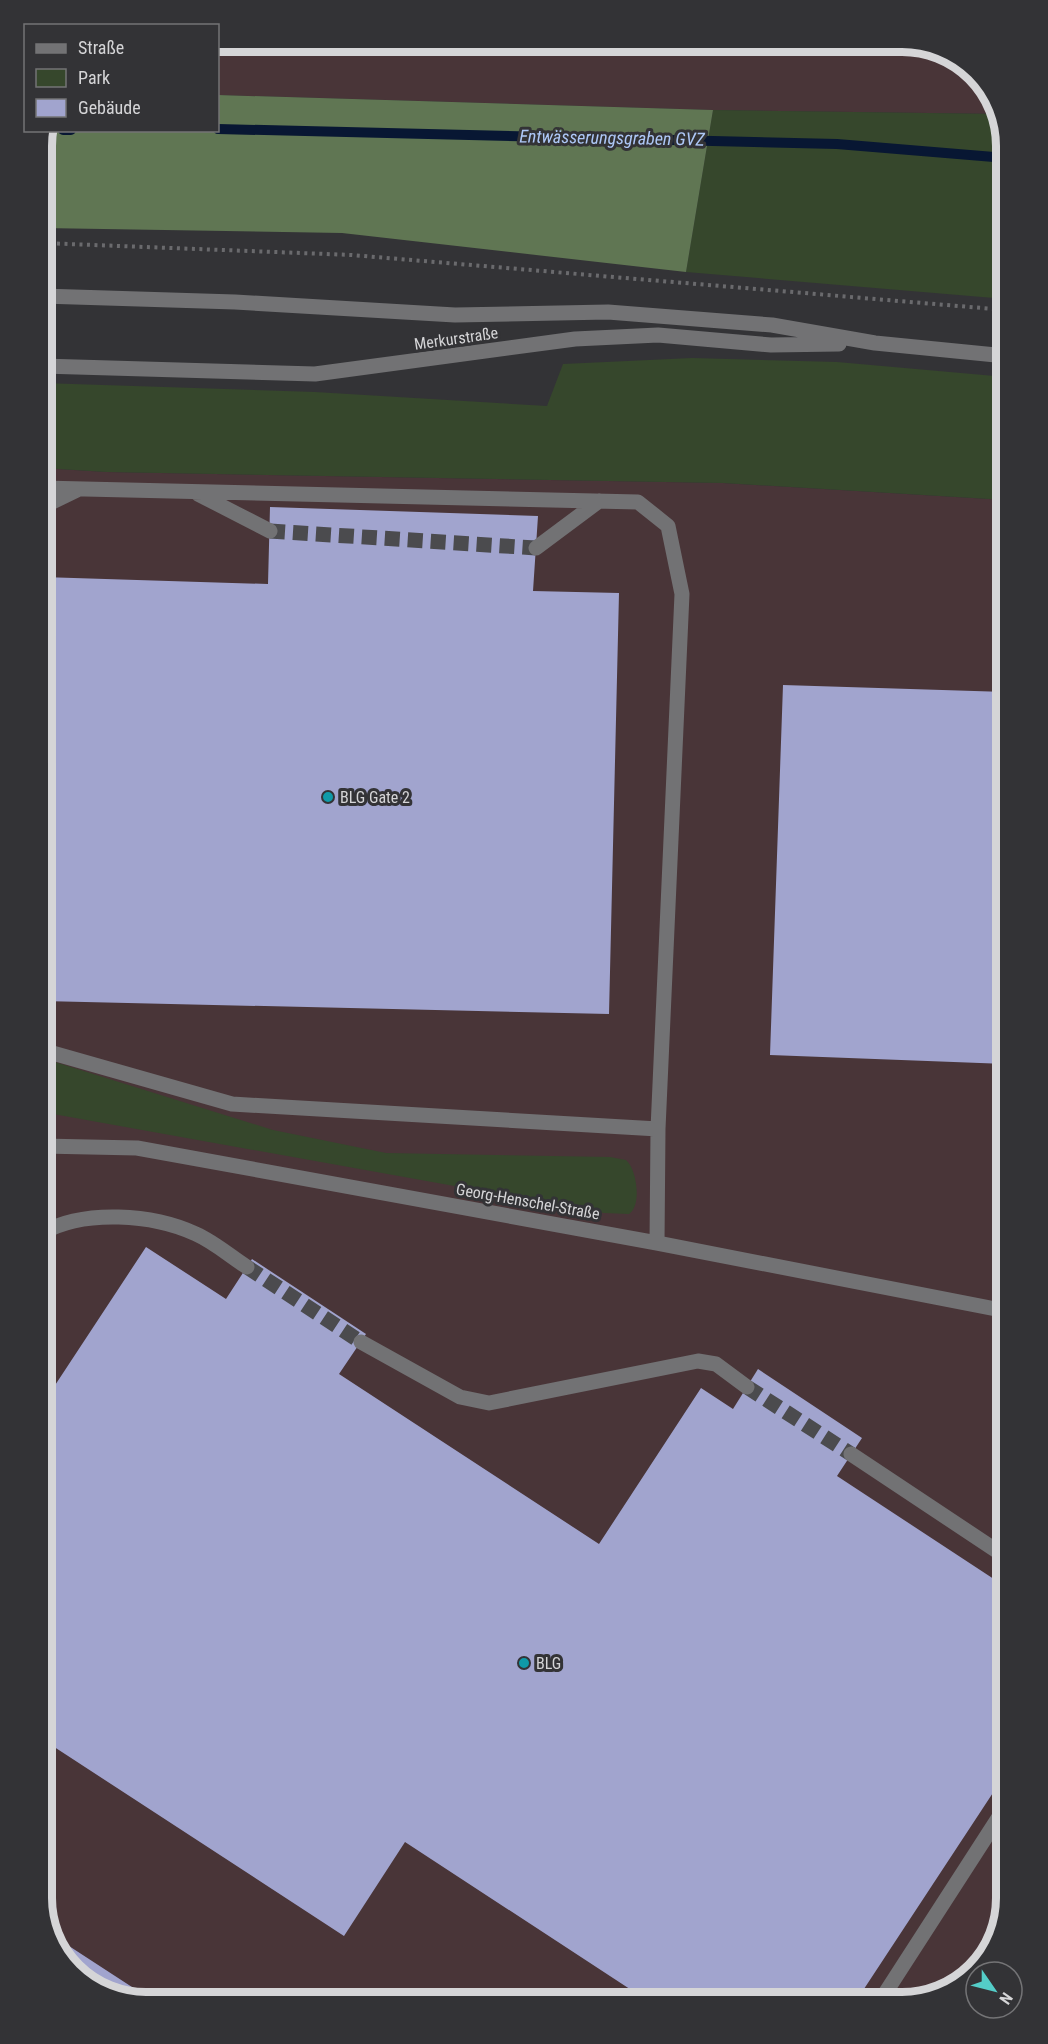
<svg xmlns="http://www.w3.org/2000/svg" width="1048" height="2044" font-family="'Roboto Condensed',sans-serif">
<rect width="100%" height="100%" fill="#333336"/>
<path fill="#493538" d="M908,42L965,63L998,107L1000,114L713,110L218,95V49Z
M42,468L107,472L723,483L1006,500V1898L988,1956L941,1994L140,2002L83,1981L50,1937L42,1897Z"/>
<path fill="#36472c" d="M713,110L1000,114L1006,147V299L686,272Z
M692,358L837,362L1006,377V500L723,483L107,472L42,468V383L315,392L547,406L563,364Z
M42,1058L273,1130L386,1153L610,1157L626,1160C637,1169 642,1206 629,1214L604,1213L42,1112Z"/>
<path fill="#607653" d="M218,95L713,110L686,272L342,233L42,228V140L47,131L218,130Z"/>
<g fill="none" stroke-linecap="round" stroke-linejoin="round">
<path stroke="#081733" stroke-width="10" d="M218,129L837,144L1006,158
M63,130H71"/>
</g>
<path fill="#a1a4ce" d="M270,507L538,516L533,591L619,593L609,1014L42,1001V577L268,584Z
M783,685L1006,692V1064L770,1055Z
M146,1247L226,1299L252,1259L366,1334L339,1374L599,1544L701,1388L733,1409L758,1369L862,1438L837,1476L1006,1587V1773L860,1995L642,1997L405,1842L344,1936L42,1739V1405Z
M49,1933L155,2002H140L83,1981Z"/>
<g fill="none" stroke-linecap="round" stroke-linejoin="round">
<path stroke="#4b4b4e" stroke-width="15" stroke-dasharray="15 8" stroke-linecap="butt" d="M270,531L536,548
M247,1267L361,1342
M747,1387L851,1454"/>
<path stroke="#6a6a6d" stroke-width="4" stroke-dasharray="3 4.5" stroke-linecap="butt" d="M42,243L352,255L1006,310"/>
<path stroke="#727274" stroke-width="15" d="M42,296L235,302L455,315L608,312L772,325L875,343L1006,356
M42,366L315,374L575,339L658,335L771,345L839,344
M42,488L638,502L668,526L682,594L658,1129L657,1243
M198,494L270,531
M42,507L77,490
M536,548L599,501
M42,1050L232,1104L658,1129
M42,1146L137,1148L657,1243L1006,1311
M42,1233C84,1209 153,1214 196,1234C214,1242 230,1256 247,1267
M361,1342L460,1397L489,1403L698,1361L716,1364L747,1387
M851,1454L1006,1557
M884,1995L1006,1806"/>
</g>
<g fill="#0f9aa8" stroke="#333336" stroke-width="2">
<circle cx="328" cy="797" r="6"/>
<circle cx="524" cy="1663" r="6"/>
</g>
<g text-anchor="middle" stroke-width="6" stroke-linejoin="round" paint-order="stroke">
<g font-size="16" fill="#d5d5d7" stroke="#333336">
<text transform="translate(456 338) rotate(-8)" y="6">Merkurstraße</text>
<text transform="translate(528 1201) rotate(10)" y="6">Georg-Henschel-Straße</text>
</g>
<g font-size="16" fill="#d5d5d7" stroke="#333336" text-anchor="start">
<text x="340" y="803">BLG Gate 2</text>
<text x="536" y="1669">BLG</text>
</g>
<g font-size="18" font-style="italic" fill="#aec8f7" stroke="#333336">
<text transform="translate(612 138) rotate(1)" y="6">Entwässerungsgraben GVZ</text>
</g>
</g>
<path d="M0 0H1048V2044H0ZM146 52H902A94 94 0 0 1 996 146V1898A94 94 0 0 1 902 1992H146A94 94 0 0 1 52 1898V146A94 94 0 0 1 146 52Z" fill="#333336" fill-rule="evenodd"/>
<path fill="none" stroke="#d5d5d7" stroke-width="8" d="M146 52H902A94 94 0 0 1 996 146V1898A94 94 0 0 1 902 1992H146A94 94 0 0 1 52 1898V146A94 94 0 0 1 146 52Z"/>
<rect x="24" y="24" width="195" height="108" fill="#333336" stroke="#747476" stroke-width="1.5"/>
<rect x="36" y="44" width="30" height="9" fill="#727274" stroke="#747476" stroke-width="1.5"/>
<text x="78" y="54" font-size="18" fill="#d5d5d7">Straße</text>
<rect x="36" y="69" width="30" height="18" fill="#36472c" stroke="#747476" stroke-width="1.5"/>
<text x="78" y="84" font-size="18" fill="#d5d5d7">Park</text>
<rect x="36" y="99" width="30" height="18" fill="#a1a4ce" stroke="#747476" stroke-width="1.5"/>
<text x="78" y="114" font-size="18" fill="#d5d5d7">Gebäude</text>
<g transform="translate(994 1990) rotate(125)"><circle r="28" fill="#333336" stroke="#747476" stroke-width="1.5"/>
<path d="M0-4.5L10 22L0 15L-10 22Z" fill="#54cdc8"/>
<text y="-9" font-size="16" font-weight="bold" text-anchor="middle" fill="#d5d5d7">N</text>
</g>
</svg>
